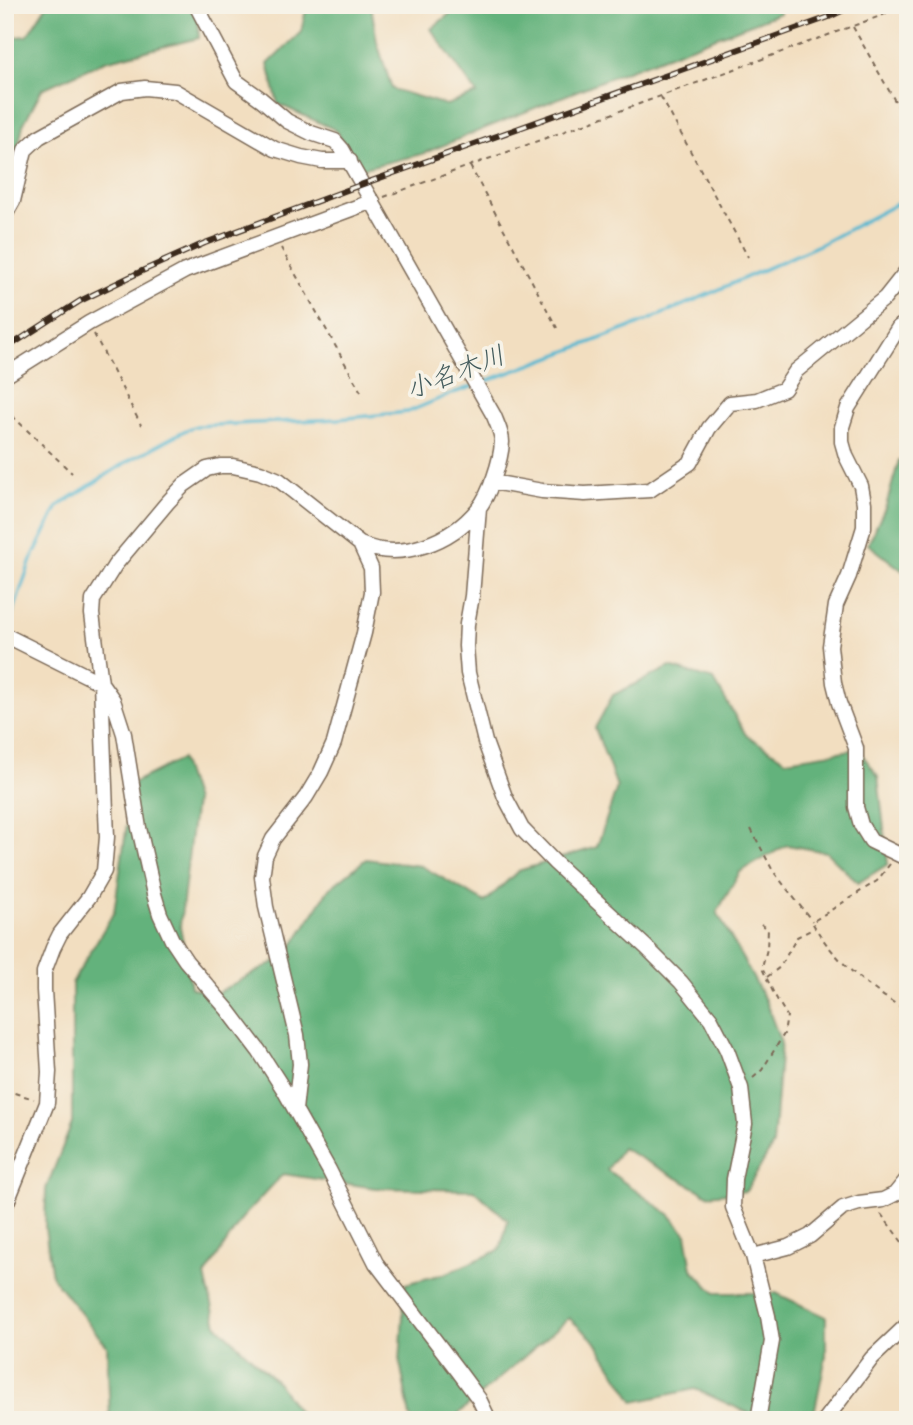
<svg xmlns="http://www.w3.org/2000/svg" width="913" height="1425" font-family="'Architects Daughter','Klee One',sans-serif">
<rect width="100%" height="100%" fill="#f7f3e8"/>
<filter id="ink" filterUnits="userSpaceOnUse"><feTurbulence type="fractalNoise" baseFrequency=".0143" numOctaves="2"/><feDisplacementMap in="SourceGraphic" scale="14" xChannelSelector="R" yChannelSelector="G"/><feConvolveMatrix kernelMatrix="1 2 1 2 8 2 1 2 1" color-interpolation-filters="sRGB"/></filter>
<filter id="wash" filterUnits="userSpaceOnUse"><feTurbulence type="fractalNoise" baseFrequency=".00686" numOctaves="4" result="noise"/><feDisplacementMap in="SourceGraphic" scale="28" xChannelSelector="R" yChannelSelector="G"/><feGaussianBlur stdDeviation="1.57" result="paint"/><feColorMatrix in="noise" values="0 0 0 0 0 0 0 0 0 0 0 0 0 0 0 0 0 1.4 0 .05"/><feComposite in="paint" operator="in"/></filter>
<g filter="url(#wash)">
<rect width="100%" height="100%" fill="#f2dec0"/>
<path fill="#64b27b" stroke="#506e4c" stroke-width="2" d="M47,5H197L199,38L105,61L42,89L23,125L8,193L5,196V38L27,36Z
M307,5H371L377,42L392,89L446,105L477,94L431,29L456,9L478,5H779L780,13L606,79L422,154L359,169L336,130L278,104L268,64L301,32Z
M899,460L908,461V575L868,544L886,506Z
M670,667L714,680L746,735L786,760L858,749L878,776L888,864L858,883L826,852L787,845L740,872L717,912L765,1000L781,1043L773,1145L746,1191L708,1195L622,1148L607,1170L670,1215L686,1234L692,1269L715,1293H776L826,1317V1356L814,1414L806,1420H764L695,1389L634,1402L595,1341L569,1318L451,1420H413L410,1417L400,1362L405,1284L447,1273L500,1250L508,1220L474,1190L375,1188L283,1174L242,1218L205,1276L217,1325L278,1383L304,1420H110L107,1346L52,1277L45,1228L46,1189L72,1123V983L114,912L133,783L181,759L195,801L180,926L191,988L215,994L286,956L329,889L366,859L421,866L485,902L518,871L597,847L617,787L595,728L613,695Z"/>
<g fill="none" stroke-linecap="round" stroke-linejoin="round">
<path stroke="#52b7d0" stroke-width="3.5" d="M481,383L637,325L711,293L819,245L908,198
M6,633L31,560L58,506L125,463L184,431L196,426L338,419L408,412L453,393L474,386"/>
</g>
</g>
<g filter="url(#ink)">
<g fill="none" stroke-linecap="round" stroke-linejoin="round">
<g stroke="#7b6957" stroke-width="17">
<path id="minor" d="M5,215L13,201L25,150L39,137L122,91L145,88L175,91L275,149L301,157L322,161H350
M908,322L899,327L848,408L842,427V442L846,456L861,486L864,503V527L849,576L836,605L830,646L834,683L839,703L856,748V807L861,825L871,841L908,859
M5,376L89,323L185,271L373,201
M492,482L542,491L585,494L650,490L690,463L709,428L730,403L757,400L784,389L796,371L885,298L908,269
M479,508L472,596L467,624L466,646L468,673L485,742L505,797L522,829L555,863L646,947L681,982L711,1019L727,1050L741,1088L745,1124L734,1179L733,1207L753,1256L768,1316L772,1341L758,1420
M5,635L101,683L113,700L124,734L139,828L154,894L160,914L172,940L186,961L228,1010L259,1051L284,1090L329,1170L376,1263L459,1372L479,1399L489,1420
M295,1110L300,1064L297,1035L266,907L262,877L265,856L273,839L306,797L321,772L334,743L364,633L372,592L371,568L360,544
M5,1207L47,1103L49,1072L44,990V972L53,948L60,934L89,897L104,871L107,837L101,683L92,614L93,600L115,565L167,503L184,485L207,469L220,466H233L260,472L279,480L360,544C401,562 451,542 478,509C490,494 501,461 502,442C502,433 497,424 494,416L342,149L335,141L311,133L287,121L261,99L236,81L196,5
M753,1256L788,1247L810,1236L843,1208L859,1203L883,1200L895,1194L908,1178
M825,1420L872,1358L908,1324"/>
</g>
<path stroke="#7b6957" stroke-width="2" stroke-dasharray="5 5" stroke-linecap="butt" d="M853,27L908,124
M661,97L748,257
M470,166L557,328
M384,197L883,15L901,5
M281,248L361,392
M94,334L141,425
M5,409L72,473
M751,829L773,871L812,921
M890,864L877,881L812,922C833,960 870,990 908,1011
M767,977L780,967L797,937L815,928
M753,1078L762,1070L784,1034L787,1016L774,994L762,968L767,949L768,929L758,922
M5,1090L34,1099
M881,1214L908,1250"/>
<use href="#minor" stroke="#fff" stroke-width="14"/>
<g stroke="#3b2a1e" stroke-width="6">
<path id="rail" d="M5,349L80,301L142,271L205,243L363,184L829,17L854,5"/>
</g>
<use href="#rail" stroke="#f7f3e8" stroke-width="3.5" stroke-dasharray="10" stroke-linecap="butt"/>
</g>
</g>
<g text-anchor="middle" stroke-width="7" stroke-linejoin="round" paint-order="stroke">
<g font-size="26" font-style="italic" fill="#435b5c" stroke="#f7f3e8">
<text transform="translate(455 372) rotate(-21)" y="9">小名木川</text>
</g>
</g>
<rect width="913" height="1425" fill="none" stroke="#f7f3e8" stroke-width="28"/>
</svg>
